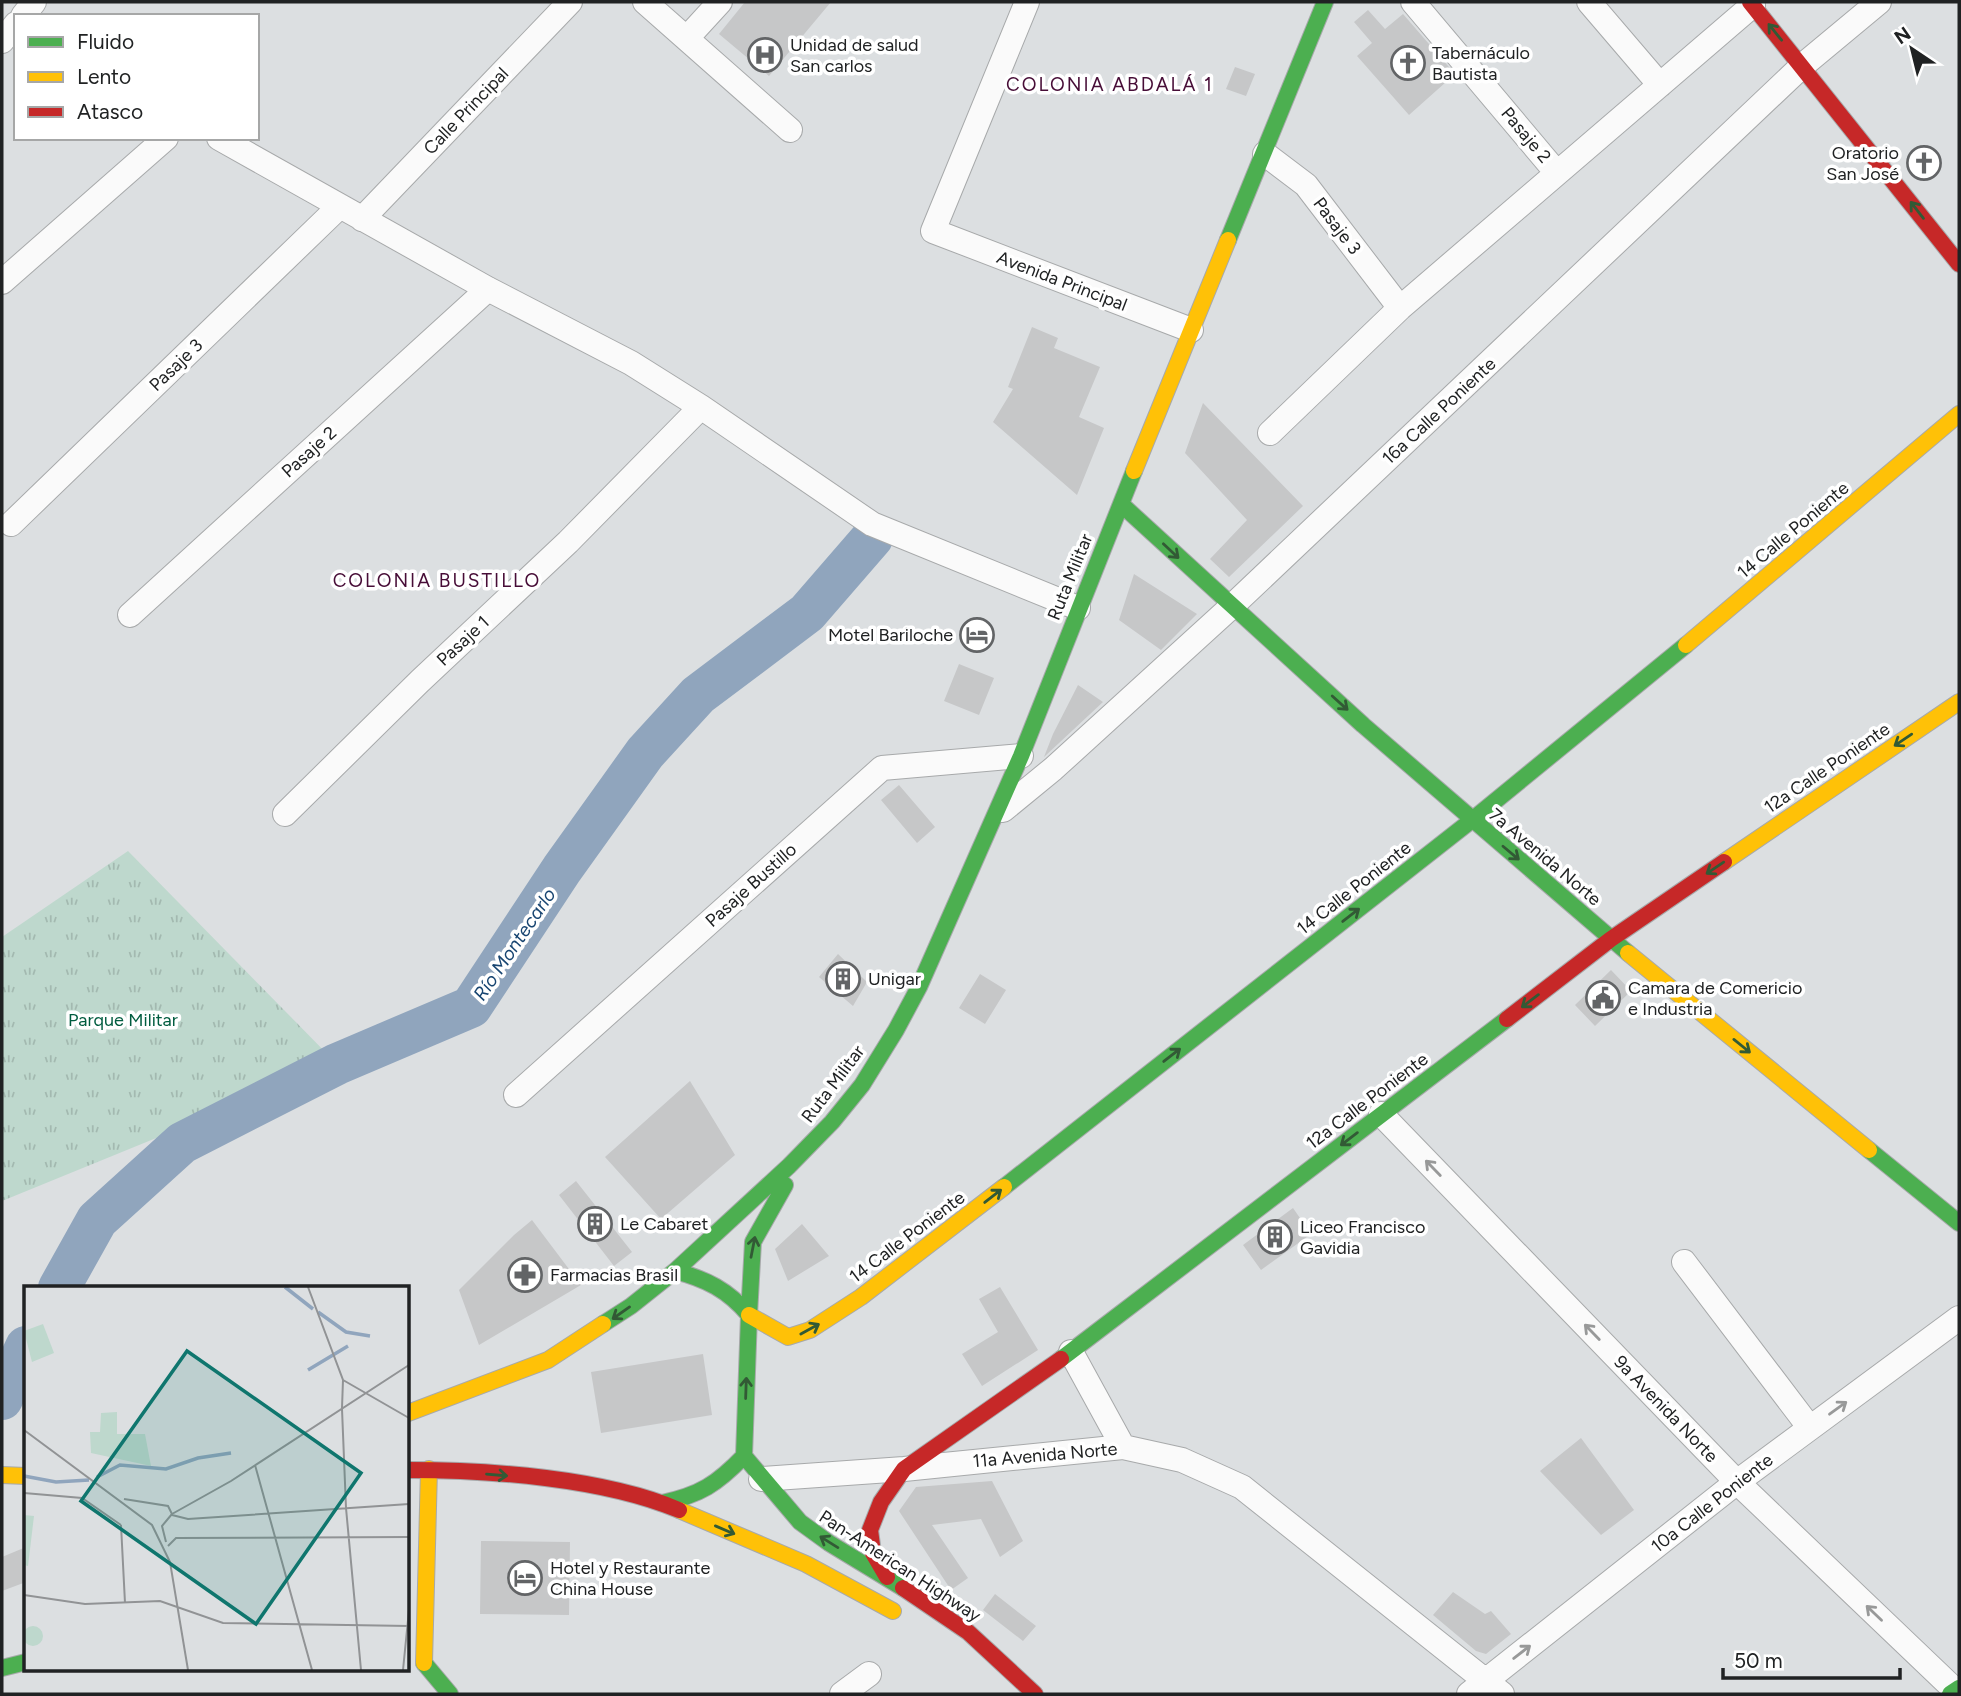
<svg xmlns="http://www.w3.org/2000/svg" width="1961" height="1696" font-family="Figtree,sans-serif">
<defs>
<pattern id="park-tufts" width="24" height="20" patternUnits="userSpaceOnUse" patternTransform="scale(1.75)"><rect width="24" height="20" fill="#bed8cd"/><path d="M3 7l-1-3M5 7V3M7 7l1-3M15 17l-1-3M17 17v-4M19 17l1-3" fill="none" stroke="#a3b9b0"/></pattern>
</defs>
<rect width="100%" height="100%" fill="#dcdfe1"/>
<path fill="url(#park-tufts)" d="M128,851L337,1064L2,1201V937Z"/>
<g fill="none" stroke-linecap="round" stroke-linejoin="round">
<path stroke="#90a5bd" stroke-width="42" d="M59,1288L97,1220L182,1143L337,1064L471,1007L562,869L645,753L698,695L807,613L872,538
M2,1399L26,1347"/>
</g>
<path fill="#c6c7c8" d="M745,2H831L769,76L719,34Z
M1368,10L1385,29L1403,14L1455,74L1409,115L1357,56L1372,43L1354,22Z
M1235,67L1255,74L1246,96L1226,89Z
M1032,327L1058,338L1054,348L1100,367L1079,417L1104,428L1077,495L993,422L1013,389L1008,387Z
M1203,403L1303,506L1229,577L1210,559L1247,520L1185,453Z
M1134,574L1197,614L1161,650L1119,620Z
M959,664L994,678L979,715L944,701Z
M1078,685L1103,702L1044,757L1053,734Z
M899,785L935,827L917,843L881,800Z
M838,954L867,982L853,1006L819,977Z
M1611,970L1631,991L1595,1026L1575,1005Z
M980,974L1006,990L985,1024L959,1008Z
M690,1081L735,1155L661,1219L605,1157Z
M576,1181L632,1252L614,1266L559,1195Z
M1293,1208L1311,1234L1261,1270L1243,1245Z
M532,1220L581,1285L479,1345L459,1290L514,1235Z
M802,1224L829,1256L788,1281L775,1249Z
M1000,1287L1038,1350L982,1386L962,1354L998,1332L979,1299Z
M703,1354L712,1415L601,1433L591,1372Z
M1581,1438L1634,1510L1601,1535L1540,1471Z
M992,1481L1023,1541L1000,1557L981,1519L932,1525L968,1578L951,1590L899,1511L916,1487Z
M481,1541L570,1542L569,1615L480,1614Z
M26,1547V1582L2,1591V1557Z
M1453,1592L1485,1614L1491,1611L1511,1634L1486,1654L1476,1651L1433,1615Z
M995,1594L1036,1626L1023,1641L983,1610Z"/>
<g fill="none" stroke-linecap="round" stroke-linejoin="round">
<g stroke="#a7a9aa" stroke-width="26">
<path id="street" d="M645,2L790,130
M1027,2L933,231L1191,330
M1413,2L1557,173
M1589,2L1660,85
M23,16L34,2
M687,38L720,2
M2,41L16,24
M219,138L488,289L631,363L701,407L872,524L1078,608
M1265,154L1306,185L1400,308
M362,219L570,2
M2,282L166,138
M1270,433L1400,308L1753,5
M11,524L340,206
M130,615L488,289
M1003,810L1053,769L1231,607L1802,66L1879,2
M285,814L420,681L568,542L701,407
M516,1095L882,768L1021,756
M1381,1114L1737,1482L1959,1694
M1684,1262L1810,1428
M1071,1352L1123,1447
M761,1479L904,1469L1123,1447L1182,1460L1242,1487L1502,1694
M842,1694L869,1674
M1469,1694L1737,1482L1959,1318"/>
</g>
<g stroke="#a7a9aa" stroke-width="18">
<path id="fast" d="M1228,240L1325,2
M1121,504L1363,725L1628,953
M1869,1150L1959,1223
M1004,1187L1472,820L1686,645
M675,1271L789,1166L832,1122L862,1085L896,1030L919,987L1021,756L1134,471
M749,1315L753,1242L785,1185
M603,1324L631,1306L675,1271C706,1279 728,1290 749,1315L744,1456L800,1522L829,1543L903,1588
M1061,1359L1507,1019
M662,1503C700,1495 717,1484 744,1456
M424,1663L450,1694
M2,1668L26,1662
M1950,1694L1959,1688"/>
</g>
<g stroke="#a7a9aa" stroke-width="18">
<path id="slow" d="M1134,471L1228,240
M1686,645L1959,414
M1724,862L1959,702
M1628,953L1869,1150
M749,1315L788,1337L810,1330L861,1297L1004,1187
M408,1413L548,1360L603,1324
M2,1475L26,1476
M679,1510L806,1564L893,1611
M424,1663L429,1469"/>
</g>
<g stroke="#a7a9aa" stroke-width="18">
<path id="jam" d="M1750,2L1959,264
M1507,1019L1611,939L1724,862
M408,1470C490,1470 603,1478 679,1510
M887,1577L873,1553L870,1530L881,1502L904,1469L1061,1359
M903,1588L968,1632L1035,1694"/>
</g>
<use href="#street" stroke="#fafafa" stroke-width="24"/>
<use href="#fast" stroke="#4caf50" stroke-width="16"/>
<use href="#slow" stroke="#ffc107" stroke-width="16"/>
<use href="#jam" stroke="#c62828" stroke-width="16"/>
</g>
<defs><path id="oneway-shaft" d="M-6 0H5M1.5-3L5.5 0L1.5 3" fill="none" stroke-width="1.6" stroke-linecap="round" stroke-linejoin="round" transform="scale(1.75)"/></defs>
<g stroke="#325a35">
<use href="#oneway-shaft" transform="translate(1775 32) rotate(-129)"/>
<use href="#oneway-shaft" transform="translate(1917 210) rotate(-128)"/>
<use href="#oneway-shaft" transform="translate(1171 551) rotate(43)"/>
<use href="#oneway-shaft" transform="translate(1340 703) rotate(42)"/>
<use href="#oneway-shaft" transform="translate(1903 740) rotate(146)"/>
<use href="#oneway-shaft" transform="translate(1511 853) rotate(40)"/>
<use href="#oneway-shaft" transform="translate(1715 868) rotate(146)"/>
<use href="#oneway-shaft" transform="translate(1351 915) rotate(-38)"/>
<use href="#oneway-shaft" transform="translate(1530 1001) rotate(143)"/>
<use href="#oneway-shaft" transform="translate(1742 1046) rotate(39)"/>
<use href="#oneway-shaft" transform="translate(1172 1055) rotate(-38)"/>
<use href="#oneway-shaft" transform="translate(1349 1139) rotate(143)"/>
<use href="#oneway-shaft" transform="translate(993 1196) rotate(-38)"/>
<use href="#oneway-shaft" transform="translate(753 1247) rotate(-79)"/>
<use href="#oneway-shaft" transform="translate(621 1313) rotate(145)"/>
<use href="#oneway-shaft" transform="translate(810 1329) rotate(-29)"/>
<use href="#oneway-shaft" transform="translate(746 1388) rotate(-88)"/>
<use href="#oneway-shaft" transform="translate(497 1475) rotate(5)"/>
<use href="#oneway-shaft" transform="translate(725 1530) rotate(23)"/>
<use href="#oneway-shaft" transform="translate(829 1542) rotate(-148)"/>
</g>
<g stroke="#989999">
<use href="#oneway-shaft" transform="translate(1433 1168) rotate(-134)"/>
<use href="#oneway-shaft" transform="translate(1592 1332) rotate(-134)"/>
<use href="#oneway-shaft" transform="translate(1838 1408) rotate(-36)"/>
<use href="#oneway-shaft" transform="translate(1874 1613) rotate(-136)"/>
<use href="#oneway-shaft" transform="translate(1522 1652) rotate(-38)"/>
</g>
<defs>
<g id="hospital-ring" transform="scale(1.75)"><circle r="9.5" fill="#fff" stroke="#626466" stroke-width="1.5"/><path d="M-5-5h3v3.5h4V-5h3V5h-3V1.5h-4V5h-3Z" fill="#626466"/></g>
<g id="church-ring" transform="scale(1.75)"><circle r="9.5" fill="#fff" stroke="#626466" stroke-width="1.5"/><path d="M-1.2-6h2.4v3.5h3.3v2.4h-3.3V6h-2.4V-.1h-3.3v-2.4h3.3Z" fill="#626466"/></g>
<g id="hotel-ring" transform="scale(1.75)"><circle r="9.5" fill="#fff" stroke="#626466" stroke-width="1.5"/><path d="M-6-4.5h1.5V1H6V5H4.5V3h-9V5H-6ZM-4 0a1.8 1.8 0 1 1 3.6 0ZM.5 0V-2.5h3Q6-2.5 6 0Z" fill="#626466"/></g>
<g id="building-ring" transform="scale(1.75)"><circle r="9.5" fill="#fff" stroke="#626466" stroke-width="1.5"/><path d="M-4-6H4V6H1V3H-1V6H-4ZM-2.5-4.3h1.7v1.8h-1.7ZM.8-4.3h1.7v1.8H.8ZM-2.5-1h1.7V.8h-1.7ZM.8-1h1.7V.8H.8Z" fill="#626466"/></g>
<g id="civic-ring" transform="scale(1.75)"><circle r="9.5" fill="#fff" stroke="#626466" stroke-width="1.5"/><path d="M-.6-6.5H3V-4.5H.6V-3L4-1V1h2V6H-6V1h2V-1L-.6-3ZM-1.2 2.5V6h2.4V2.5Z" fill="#626466"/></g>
<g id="pharmacy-ring" transform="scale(1.75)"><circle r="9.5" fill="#fff" stroke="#626466" stroke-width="1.5"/><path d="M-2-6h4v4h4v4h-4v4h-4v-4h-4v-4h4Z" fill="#626466"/></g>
</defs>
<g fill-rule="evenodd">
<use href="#hospital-ring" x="765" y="55"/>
<use href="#church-ring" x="1408" y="63"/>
<use href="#church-ring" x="1924" y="163"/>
<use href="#hotel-ring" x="977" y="635"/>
<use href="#building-ring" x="843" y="979"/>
<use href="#civic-ring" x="1603" y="998"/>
<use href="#building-ring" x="595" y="1224"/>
<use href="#building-ring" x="1275" y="1237"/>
<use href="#pharmacy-ring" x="525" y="1275"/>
<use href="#hotel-ring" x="525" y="1578"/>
</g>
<g text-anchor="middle" stroke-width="7" stroke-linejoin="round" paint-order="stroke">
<g font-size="18" fill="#202223" stroke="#fff" text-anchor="start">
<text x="790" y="51">Unidad de salud<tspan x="790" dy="21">San carlos</tspan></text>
<text x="1432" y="59">Tabernáculo<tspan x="1432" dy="21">Bautista</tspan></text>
<text x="1899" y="159" text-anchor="end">Oratorio<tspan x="1899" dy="21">San José</tspan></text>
<text x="953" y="641" text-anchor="end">Motel Bariloche</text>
<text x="868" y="985">Unigar</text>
<text x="1628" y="994">Camara de Comericio<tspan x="1628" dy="21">e Industria</tspan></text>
<text x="620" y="1230">Le Cabaret</text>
<text x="1300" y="1233">Liceo Francisco<tspan x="1300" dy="21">Gavidia</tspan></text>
<text x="550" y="1281">Farmacias Brasil</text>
<text x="550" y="1574">Hotel y Restaurante<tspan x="550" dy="21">China House</tspan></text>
</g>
<g font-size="18" fill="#202223" stroke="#fff">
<text transform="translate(466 111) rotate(-46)" y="6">Calle Principal</text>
<text transform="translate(1526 135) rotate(50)" y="6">Pasaje 2</text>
<text transform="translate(1337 226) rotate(53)" y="6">Pasaje 3</text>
<text transform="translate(1062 281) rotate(21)" y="6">Avenida Principal</text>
<text transform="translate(176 365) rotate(-44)" y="6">Pasaje 3</text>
<text transform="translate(1439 411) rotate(-43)" y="6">16a Calle Poniente</text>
<text transform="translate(309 452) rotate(-42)" y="6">Pasaje 2</text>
<text transform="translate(1793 530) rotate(-40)" y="6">14 Calle Poniente</text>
<text transform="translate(1070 577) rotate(-68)" y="6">Ruta Militar</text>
<text transform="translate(463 641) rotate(-43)" y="6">Pasaje 1</text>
<text transform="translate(1827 768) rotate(-34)" y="6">12a Calle Poniente</text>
<text transform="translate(1545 857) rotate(40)" y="6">7a Avenida Norte</text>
<text transform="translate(751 885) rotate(-42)" y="6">Pasaje Bustillo</text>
<text transform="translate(1354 888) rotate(-38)" y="6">14 Calle Poniente</text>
<text transform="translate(833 1084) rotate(-53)" y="6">Ruta Militar</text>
<text transform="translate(1367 1101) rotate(-37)" y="6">12a Calle Poniente</text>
<text transform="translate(907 1237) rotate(-37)" y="6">14 Calle Poniente</text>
<text transform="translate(1666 1409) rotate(46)" y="6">9a Avenida Norte</text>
<text transform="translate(1045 1455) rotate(-5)" y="6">11a Avenida Norte</text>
<text transform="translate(1712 1503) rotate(-38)" y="6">10a Calle Poniente</text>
<text transform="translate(900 1566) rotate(33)" y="6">Pan-American Highway</text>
</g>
<g font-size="18" fill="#005c3f" stroke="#fff">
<text x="123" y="1026">Parque Militar</text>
</g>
<g font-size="19" letter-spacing="2" fill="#470d37" stroke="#fff">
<text x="1110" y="91">COLONIA ABDALÁ 1</text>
<text x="437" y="587">COLONIA BUSTILLO</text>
</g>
<g font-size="19" font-style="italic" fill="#184571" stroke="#fff">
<text transform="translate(514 944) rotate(-56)" y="7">Río Montecarlo</text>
</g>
</g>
<g transform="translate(24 1286)">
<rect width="385" height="385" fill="#dcdfe1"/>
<path d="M93,126V148H121L127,180L67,167L66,146H76L77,127ZM0,229L10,230L4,280L0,279ZM-1 350a10 10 0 1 1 20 0a10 10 0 1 1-20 0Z" fill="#bed8cd"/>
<path d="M19,38L30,67L8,76L0,45Z" fill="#bed8cd"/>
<path fill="none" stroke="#90a5bd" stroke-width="3.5" d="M261,1L289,23M294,26L322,46L346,50M284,84L324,60M0,190L32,196L65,194M73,191L96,179L142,183L174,172L207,167"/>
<path fill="none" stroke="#919395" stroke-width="2" d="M284,1L319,94L318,122M319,94L385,132M318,123L322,222L337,384M0,144L128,239L146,276L164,384M231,179L288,384M0,207L58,212L97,239M100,213L144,220L148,228L138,240L142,256M148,228L207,195L385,79M148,229L164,233L385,218M97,239L101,317M144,260L152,252L385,251M0,309L61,318L136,315L199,337L385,340M379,384L385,324"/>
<path fill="#0f766e" fill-opacity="0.15" stroke="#0f766e" stroke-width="3.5" d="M163,65L337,187L232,338L57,215Z"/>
<rect width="385" height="385" fill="none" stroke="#202223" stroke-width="3.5"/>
</g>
<rect width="1961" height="1696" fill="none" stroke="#202223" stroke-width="7"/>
<rect x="14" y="14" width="245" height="126" fill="#ffffff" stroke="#a6a7a7" stroke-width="2"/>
<rect x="28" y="37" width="35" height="10" fill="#4caf50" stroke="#a6a7a7" stroke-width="2"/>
<text x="77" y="49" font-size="21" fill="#202223">Fluido</text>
<rect x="28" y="72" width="35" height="10" fill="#ffc107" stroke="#a6a7a7" stroke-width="2"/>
<text x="77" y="84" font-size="21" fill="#202223">Lento</text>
<rect x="28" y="107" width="35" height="10" fill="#c62828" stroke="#a6a7a7" stroke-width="2"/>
<text x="77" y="119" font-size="21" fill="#202223">Atasco</text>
<g transform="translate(1912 49) rotate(325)" stroke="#ffffff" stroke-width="5" paint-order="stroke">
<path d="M0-5L12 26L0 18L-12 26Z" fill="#202223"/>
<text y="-10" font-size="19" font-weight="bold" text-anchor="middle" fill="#202223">N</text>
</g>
<path d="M1723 1668v10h177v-10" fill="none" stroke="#202223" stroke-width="3.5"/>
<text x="1734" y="1668" font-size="21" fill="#202223" stroke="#ffffff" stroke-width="5" paint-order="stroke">50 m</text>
</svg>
